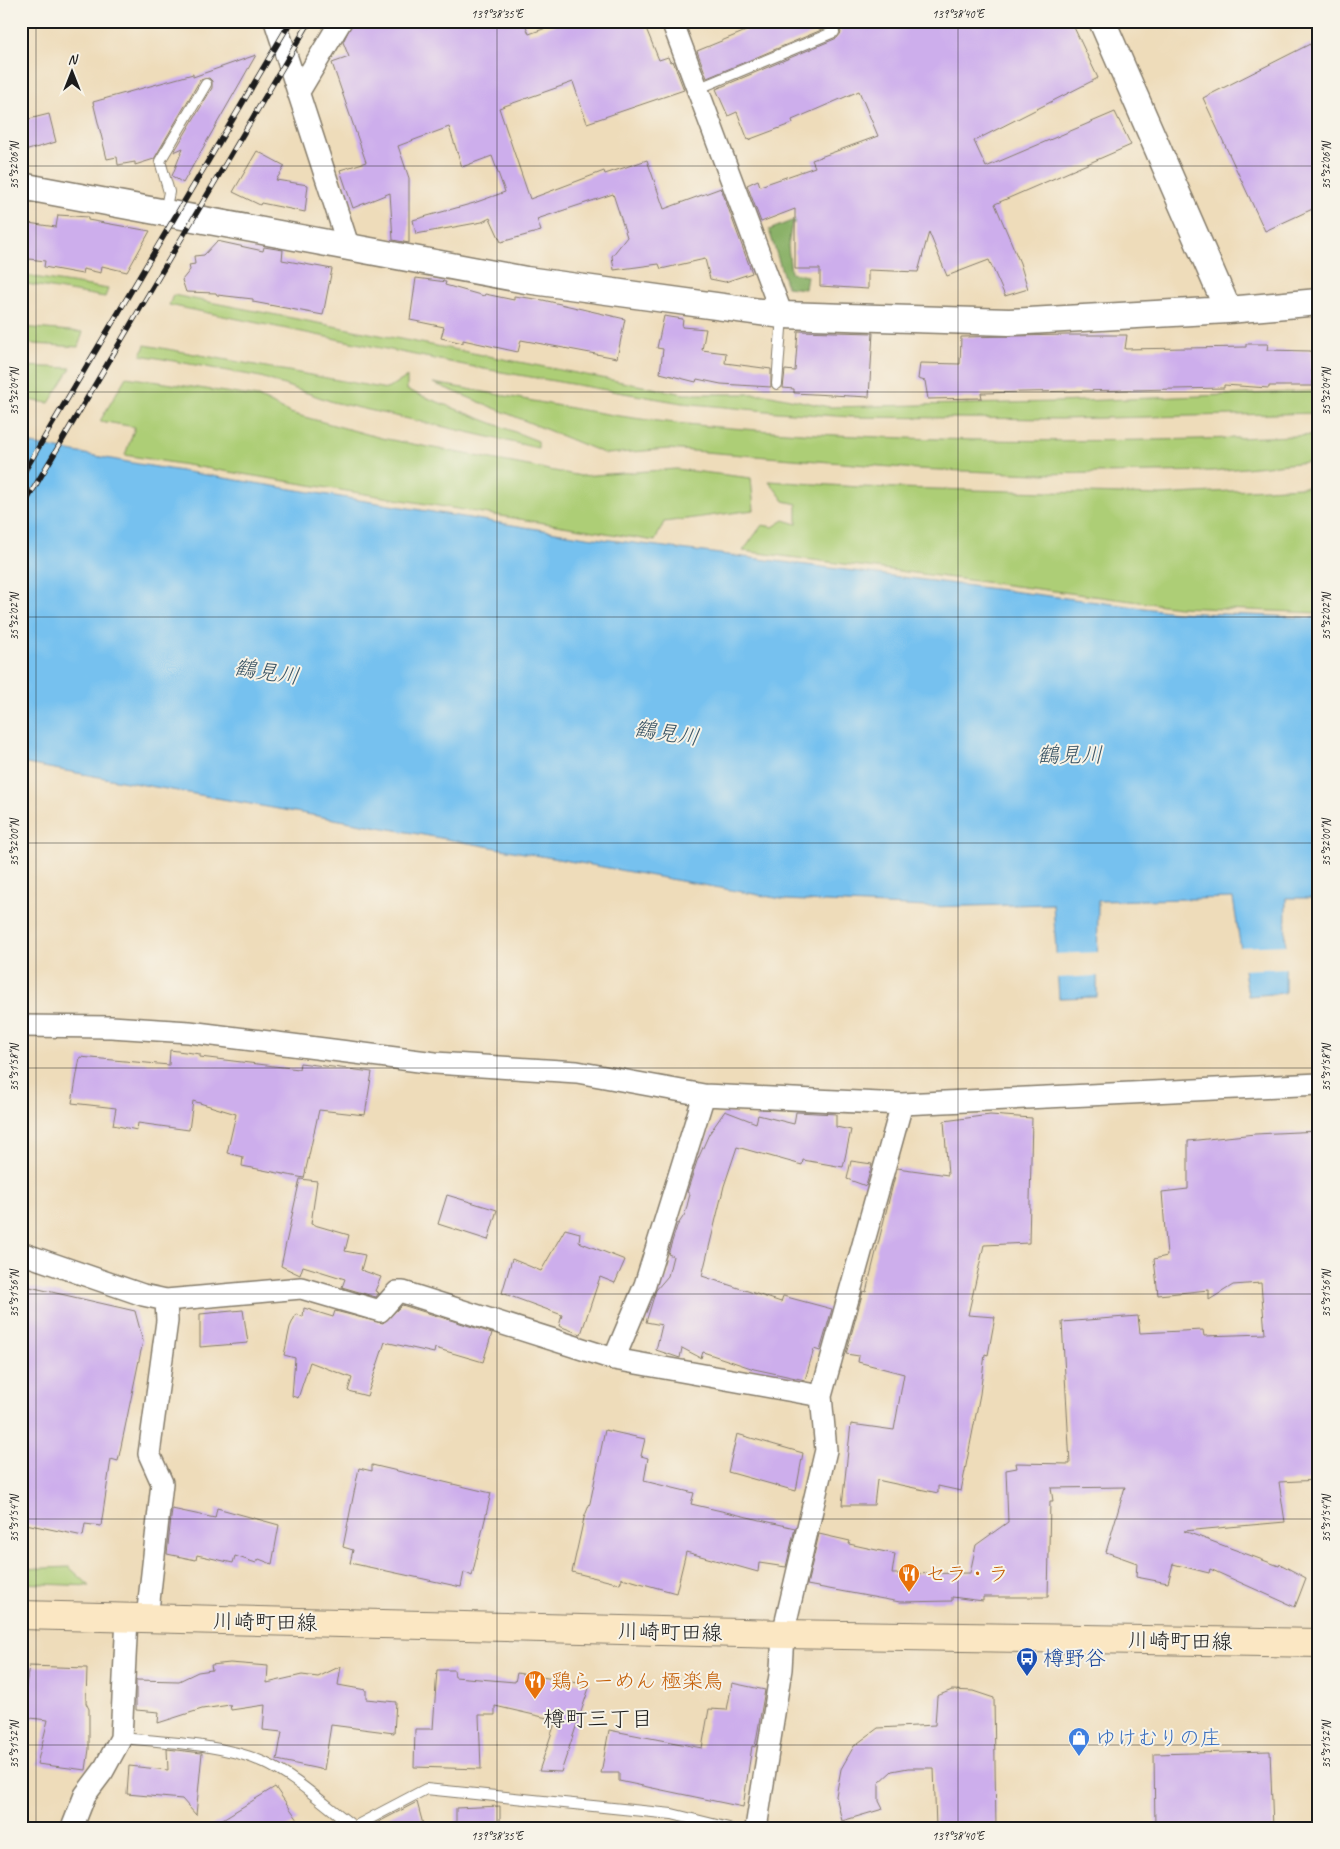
<svg xmlns="http://www.w3.org/2000/svg" width="1340" height="1849" font-family="Caveat,'Klee One',sans-serif">
<rect width="100%" height="100%" fill="#f7f3e8"/>
<filter id="ink" filterUnits="userSpaceOnUse"><feTurbulence type="fractalNoise" baseFrequency=".02" numOctaves="2"/><feDisplacementMap in="SourceGraphic" scale="10" xChannelSelector="R" yChannelSelector="G"/><feConvolveMatrix kernelMatrix="1 2 1 2 8 2 1 2 1" color-interpolation-filters="sRGB"/></filter>
<filter id="wash" filterUnits="userSpaceOnUse"><feTurbulence type="fractalNoise" baseFrequency=".0096" numOctaves="4" result="noise"/><feDisplacementMap in="SourceGraphic" scale="20" xChannelSelector="R" yChannelSelector="G"/><feGaussianBlur stdDeviation="1.12" result="paint"/><feColorMatrix in="noise" values="0 0 0 0 0 0 0 0 0 0 0 0 0 0 0 0 0 1.4 0 .05"/><feComposite in="paint" operator="in"/></filter>
<g filter="url(#wash)">
<rect width="100%" height="100%" fill="#eedcba"/>
<path fill="#adce76" stroke="#647549" d="M21,275L108,289L105,297L21,283Z
M173,295L684,394H766L829,407L1057,402L1319,391V413L1061,419L851,417L778,412L682,403L484,369L169,305Z
M21,327L83,332L78,347L21,343Z
M145,345L387,389L407,377V390L538,441V448L333,402L261,377L141,355Z
M21,366L71,368L49,403L21,399Z
M126,377L258,397L290,413L381,438L581,476L676,469L751,478L754,510L664,522L655,541L125,455L135,427L100,421Z
M433,383C513,396 594,415 675,423C889,444 1105,444 1319,435V461L1213,471L1037,474L917,469L668,449L606,454Z
M769,481L859,487L1161,495L1319,486V613L1179,607L743,551L762,525L773,527L784,520L797,524V504L784,501Z
M69,1567L90,1586L21,1583V1569Z"/>
<path fill="#8ab167" stroke="#536642" d="M809,214V223H792L788,246L791,273L807,276L805,289L787,287L769,230Z"/>
<path fill="#76c1ef" stroke="#496e86" d="M21,442L138,464L586,537L1175,612L1319,618V898H1286L1285,993L1248,996L1233,898L1098,901L1097,997L1059,998L1053,904L926,907L787,900L21,763Z"/>
<path fill="#eedcba" d="M1288,945V968L1242,970L1238,947Z
M1100,952V976L1055,978L1054,954Z"/>
<g id="blocks">
<path fill="#cdaeec" d="M353,21H524L529,34L566,21H643L659,60L668,57L670,62L673,61L684,90L587,123L573,82L499,108L530,199L604,171L605,174L647,160L664,209L721,188L752,273L725,282L710,279L705,259L661,269L659,264L614,270L612,256L627,237L613,194L537,219L541,231L501,242L490,218L482,222L416,234L413,220L474,203L505,192L492,156L462,167L449,127L398,146L409,178V243L393,240L390,193L353,208L340,170L366,162L332,63L349,57L343,42Z
M770,21H1071L1098,78L974,141L986,167L1115,112L1131,145L995,204L1020,263L1028,289L1005,296L989,260L947,276L929,232L918,272L868,270V289L820,286V269H795V209L761,222L747,185L758,180L760,186L815,167L812,160L878,136L859,91L792,120L793,123L748,140L737,112L728,116L716,89L837,38L841,33L839,27L831,26L707,78L697,51Z
M1310,44L1319,63V206L1265,231L1203,98Z
M256,55L183,183L172,176L183,148L174,152L212,88V81L209,78L200,80L154,159L135,165V162L118,165L117,157L107,159L93,102L193,74V77Z
M49,114L56,142L21,152V121Z
M257,151L285,166L276,180L308,185L305,212L261,203L260,205L233,192Z
M58,215L88,217V220L150,231L127,272L102,266L101,273L83,269L82,274L44,267L45,261L21,258V222L56,227Z
M217,241L263,251L264,247L283,250L282,260L332,269L323,315L253,302V299L217,295L216,293L186,292L182,280L190,270L189,265L195,264L194,256L204,255Z
M416,278L446,282L445,285L484,296L485,294L514,300V296L543,300L625,319L617,358L521,340L518,352L463,340V343L441,338L444,327L410,320Z
M664,316L683,319L682,327L706,329L702,350L726,353L725,363L771,369V387L721,384L697,379L696,382L660,373L663,349L657,348Z
M798,331L873,333L869,397L794,393V389L783,388L785,370L795,371Z
M1067,335H1127L1125,349L1246,347V344H1268L1267,350L1311,351L1313,386H1269V388L1224,385V388L981,393L982,398L928,399L925,381L918,379L920,363L960,364L961,337Z
M170,1050L200,1054V1057L299,1069L300,1063L372,1072L365,1115L319,1110L304,1178L242,1166L243,1157L227,1153L236,1114L193,1101L189,1130L138,1123L137,1130L113,1125L116,1108L72,1103L80,1057L169,1065Z
M725,1111L756,1123L758,1115L794,1124L796,1112L836,1114V1127L851,1130L843,1167L803,1160L802,1165L737,1147L724,1186L702,1276L781,1302L783,1296L832,1309L820,1351L814,1349L805,1380L754,1369L703,1352L701,1358L682,1348L680,1358L656,1350L662,1325L646,1322L656,1290L668,1276L673,1256L668,1254L677,1226L685,1214L690,1194L687,1192L697,1161L709,1134Z
M990,1115L1032,1118L1029,1243L984,1245L968,1315L995,1317L988,1355L985,1354L980,1394L961,1491L938,1486V1493L877,1480L874,1505H842L851,1424L894,1430L904,1374L858,1362L859,1356L846,1354L863,1291L866,1292L897,1168L948,1175L944,1121Z
M1319,1131V1480L1279,1482L1285,1522L1184,1531L1279,1566L1280,1564L1306,1578L1295,1607L1210,1569L1209,1573L1173,1564L1168,1583L1136,1577L1137,1563L1106,1552L1125,1487L1051,1488L1053,1501H1050L1048,1597H983V1601L952,1597V1601L900,1602L807,1585L819,1534L850,1541L849,1544L895,1554L892,1574L970,1573L976,1545L1008,1522L1006,1470L1017,1468L1016,1463L1070,1464L1062,1322L1138,1316L1140,1333L1203,1330L1204,1336L1265,1334L1261,1283L1233,1285L1209,1300V1290L1158,1295L1154,1259L1167,1256L1162,1192L1188,1189V1141L1255,1134Z
M851,1161L872,1164L866,1186L847,1179Z
M300,1179L317,1181L311,1224L349,1235L345,1251L365,1255L361,1270L381,1277L375,1291L379,1293L376,1297L342,1287L345,1279L303,1266L300,1275L281,1266Z
M447,1195L497,1210L488,1240L438,1224Z
M565,1229L580,1233L579,1242L625,1260L615,1283L600,1277L581,1334L559,1326L562,1315L502,1293L512,1259L541,1271Z
M21,1285L135,1311L143,1341L118,1461L111,1459L101,1526L85,1524L83,1536L21,1523Z
M402,1305L492,1333L483,1362L435,1348L434,1353L385,1342L367,1396L348,1391L352,1378L310,1362L298,1398L292,1396L295,1358L284,1355L290,1327L296,1314L303,1317L304,1308L333,1317L335,1311L383,1323Z
M243,1310L248,1343L200,1347V1314Z
M605,1430L645,1439L641,1456L648,1458L644,1481L694,1493L691,1504L795,1528L786,1567L759,1563L758,1572L686,1552L676,1593L622,1578L620,1584L572,1572L584,1518L590,1503Z
M737,1434L803,1453L796,1491L728,1472Z
M372,1465L491,1493L472,1576L464,1572L461,1587L350,1563L353,1550L343,1547L359,1468L372,1471Z
M217,1508L279,1525L272,1564L259,1559L256,1563L235,1556L233,1563L197,1555L196,1560L167,1554L172,1509L215,1518Z
M230,1663L268,1666L267,1683L302,1675L318,1677L341,1666L338,1685L366,1690V1699L396,1702L394,1733L331,1725L324,1770L277,1760L282,1732L263,1730L265,1705L231,1710L230,1705L202,1709L158,1723L159,1712L136,1710V1680L179,1681L198,1672L212,1670L211,1665Z
M29,1666L87,1668L86,1703L89,1709V1749L86,1770L37,1764L48,1720L21,1717Z
M437,1670H454L455,1677L515,1682L517,1673L590,1685L561,1772L539,1771L556,1720L495,1706V1715H479L481,1769L414,1767L415,1729H433Z
M732,1683L765,1690L755,1747L752,1746L743,1807L619,1781V1773H601L609,1730L702,1748L709,1709L727,1710Z
M952,1690L973,1691L994,1698L996,1828H936L934,1768H908L892,1771L879,1783V1801L883,1809L842,1821L836,1796L841,1769L854,1746L878,1728L935,1725L937,1696Z
M167,1749L202,1753L196,1815L182,1799L127,1794L129,1766L168,1770Z
M1270,1751L1273,1828H1155L1154,1754Z
M275,1787L298,1820L286,1828H208Z
M417,1802L424,1828H367Z
M500,1806V1828H456V1808Z"/>
</g>
</g>
<g filter="url(#ink)">
<use href="#blocks" fill-opacity="0" stroke="#857c6b" stroke-width="1"/>
<g fill="none" stroke-linecap="round" stroke-linejoin="round">
<g stroke="#857c6b" stroke-width="12">
<path id="service" d="M697,89L834,32
M165,212L169,192L160,161L206,84
M777,384L782,315
M121,1738C165,1742 223,1744 263,1762C296,1777 325,1805 353,1826
M352,1828L426,1789L672,1814L729,1828"/>
</g>
<g stroke="#857c6b" stroke-width="24">
<path id="minor" d="M275,21L349,248
M672,21L782,315
M298,93L341,21
M21,1026L111,1027L189,1032L435,1063L577,1072L704,1095L902,1104L1319,1084
M21,1253L143,1295L166,1300L167,1321L149,1454L162,1483L147,1619
M166,1300L301,1288L380,1311L397,1292H403L614,1359L821,1396
M614,1359L645,1285L704,1095
M72,1828L85,1795L103,1771L121,1738L127,1618
M756,1828L781,1669L783,1634L826,1450L821,1396L902,1104"/>
</g>
<g stroke="#857c6b" stroke-width="29">
<path id="tertiary" d="M1102,21L1228,310
M21,186L526,280L782,315L1009,322L1228,310L1319,302"/>
</g>
<g stroke="#857c6b" stroke-width="30">
<path id="secondary" d="M21,1615L783,1634L1319,1643"/>
</g>
<use href="#service" stroke="#fff" stroke-width="10"/>
<use href="#minor" stroke="#fff" stroke-width="21"/>
<use href="#tertiary" stroke="#fff" stroke-width="26"/>
<use href="#secondary" stroke="#fbe7c3" stroke-width="28"/>
<g stroke="#1c1c1c" stroke-width="5.5">
<path id="rail" d="M21,477L291,21
M21,510L310,21"/>
</g>
<use href="#rail" stroke="#f7f3e8" stroke-width="4" stroke-dasharray="11" stroke-linecap="butt"/>
</g>
</g>
<path fill="none" stroke="#1c1c1c" stroke-width="1" stroke-opacity="0.45" d="M36,21V1828M497,21V1828M958,21V1828M21,166H1319M21,392H1319M21,617H1319M21,843H1319M21,1068H1319M21,1294H1319M21,1519H1319M21,1745H1319"/>
<defs>
<g id="restaurant-pin" transform="scale(1.125)"><path d="M0 17L-7.5 6A9.5 9.5 0 1 1 7.5 6Z" fill="#e8710a" stroke="#f7f3e8"/><path d="M-5-6h1v4h1v-4h1v4h1v-4h1v5L-1.5 .5V6h-2V.5L-5-1ZM5-6V6H3V1.5H1.5Q1.5-4 5-6Z" fill="#fff"/></g>
<g id="bus-pin" transform="scale(1.125)"><path d="M0 17L-7.5 6A9.5 9.5 0 1 1 7.5 6Z" fill="#1a4fb4" stroke="#f7f3e8"/><path d="M-5-6H5V4H4V6H2V4H-2V6H-4V4H-5ZM-3.5-4V0h7V-4ZM-3.5 1.2v1.5H-2V1.2ZM2 1.2v1.5H3.5V1.2Z" fill="#fff"/></g>
<g id="shop-pin" transform="scale(1.125)"><path d="M0 17L-7.5 6A9.5 9.5 0 1 1 7.5 6Z" fill="#3f7fe0" stroke="#f7f3e8"/><path d="M-5-2.5h2.3a2.7 3.5 0 0 1 5.4 0H5L5.5 6h-11ZM-1.5-2.5h3a1.5 2.3 0 0 0-3 0Z" fill="#fff"/></g>
</defs>
<g fill-rule="evenodd">
<use href="#restaurant-pin" x="909" y="1574"/>
<use href="#bus-pin" x="1027" y="1658"/>
<use href="#restaurant-pin" x="535" y="1681"/>
<use href="#shop-pin" x="1079" y="1738"/>
</g>
<g text-anchor="middle" stroke-width="4" stroke-linejoin="round" paint-order="stroke">
<g font-size="21" fill="#c56008" stroke="#f7f3e8" text-anchor="start">
<text x="925" y="1581">セラ・ラ</text>
<text x="551" y="1688">鶏らーめん 極楽鳥</text>
</g>
<g font-size="21" fill="#1c1c1c" stroke="#f7f3e8">
<text transform="translate(265 1622) rotate(1)" y="7">川崎町田線</text>
<text transform="translate(670 1632) rotate(1)" y="7">川崎町田線</text>
<text transform="translate(1180 1641) rotate(1)" y="7">川崎町田線</text>
</g>
<g font-size="21" fill="#164399" stroke="#f7f3e8" text-anchor="start">
<text x="1043" y="1665">樽野谷</text>
</g>
<g font-size="21" fill="#366cbe" stroke="#f7f3e8" text-anchor="start">
<text x="1095" y="1745">ゆけむりの庄</text>
</g>
<g font-size="22" font-style="italic" fill="#3c5666" stroke="#f7f3e8">
<text transform="translate(267 671) rotate(9)" y="8">鶴見川</text>
<text transform="translate(667 732) rotate(9)" y="8">鶴見川</text>
<text x="1070" y="762">鶴見川</text>
</g>
<g font-size="22" fill="#1c1c1c" stroke="#f7f3e8">
<text x="598" y="1726">樽町三丁目</text>
</g>
</g>
<rect width="1340" height="1849" fill="none" stroke="#f7f3e8" stroke-width="55"/>
<g transform="translate(72 72)" stroke="#f7f3e8" stroke-width="4" paint-order="stroke">
<path d="M0-4L9 19L0 12L-9 19Z" fill="#1c1c1c"/>
<text y="-8" font-size="14" font-weight="bold" text-anchor="middle" fill="#1c1c1c">N</text>
</g>
<rect x="28" y="28" width="1284" height="1794" fill="none" stroke="#1c1c1c" stroke-width="2"/>
<g font-size="12" text-anchor="middle" fill="#1c1c1c">
<text x="497" y="18">139°38'35"E</text>
<text x="958" y="18">139°38'40"E</text>
<text transform="translate(14 166) rotate(-90)" y="4">35°32'06"N</text>
<text transform="translate(1326 166) rotate(-90)" y="4">35°32'06"N</text>
<text transform="translate(14 392) rotate(-90)" y="4">35°32'04"N</text>
<text transform="translate(1326 392) rotate(-90)" y="4">35°32'04"N</text>
<text transform="translate(14 617) rotate(-90)" y="4">35°32'02"N</text>
<text transform="translate(1326 617) rotate(-90)" y="4">35°32'02"N</text>
<text transform="translate(14 843) rotate(-90)" y="4">35°32'00"N</text>
<text transform="translate(1326 843) rotate(-90)" y="4">35°32'00"N</text>
<text transform="translate(14 1068) rotate(-90)" y="4">35°31'58"N</text>
<text transform="translate(1326 1068) rotate(-90)" y="4">35°31'58"N</text>
<text transform="translate(14 1294) rotate(-90)" y="4">35°31'56"N</text>
<text transform="translate(1326 1294) rotate(-90)" y="4">35°31'56"N</text>
<text transform="translate(14 1519) rotate(-90)" y="4">35°31'54"N</text>
<text transform="translate(1326 1519) rotate(-90)" y="4">35°31'54"N</text>
<text transform="translate(14 1745) rotate(-90)" y="4">35°31'52"N</text>
<text transform="translate(1326 1745) rotate(-90)" y="4">35°31'52"N</text>
<text x="497" y="1840">139°38'35"E</text>
<text x="958" y="1840">139°38'40"E</text>
</g>
</svg>
